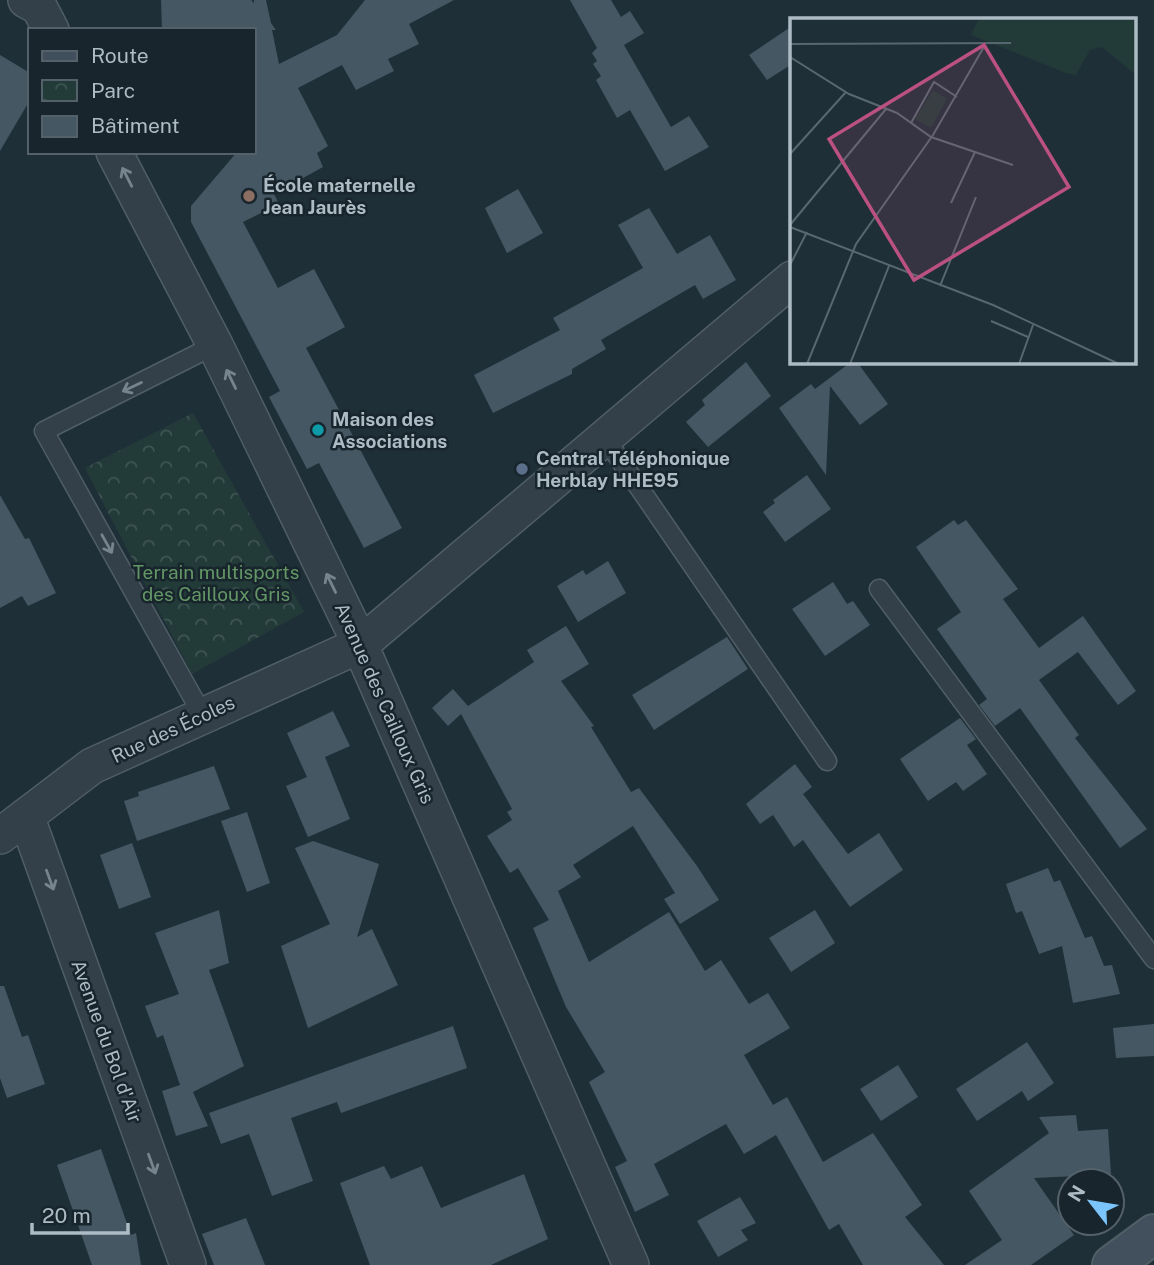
<svg xmlns="http://www.w3.org/2000/svg" width="1154" height="1265" font-family="'Public Sans',sans-serif">
<defs>
<pattern id="park-crowns" width="20" height="18" patternUnits="userSpaceOnUse" patternTransform="scale(1.75)"><rect width="20" height="18" fill="#223b38"/><path d="M2 6a3 3 0 1 1 6 0M12 15a3 3 0 1 1 6 0" fill="none" stroke="#3f5553"/></pattern>
</defs>
<rect width="100%" height="100%" fill="#1f2f38"/>
<path fill="url(#park-crowns)" d="M193,413L304,612L192,674L85,468Z"/>
<path fill="#455762" d="M161,0H251L254,3V0H266L271,23L276,30H272L279,64L337,35L365,0H454L409,24L419,44L388,59L394,71L356,90L342,65L298,88L328,146L317,153L323,167L274,194L279,204L243,222L278,288L314,269L345,327L306,348L402,528L364,548L319,463L307,469L269,397L280,391L191,222V206L237,152H254V30H162Z
M570,0H611L621,17L630,11L644,33L624,45L671,127L689,116L709,147L665,171L630,110L617,118L596,80L601,76L593,64L597,61L592,53L597,48Z
M792,26V64L767,80L749,55Z
M0,55L30,73V100L0,151Z
M518,189L543,233L507,253L485,208Z
M649,208L677,254L710,235L736,280L703,299L695,285L601,340L606,349L572,369V374L493,413L474,375L560,330L553,318L643,268L618,225Z
M746,362L771,396L708,447L686,422L705,405L702,400Z
M851,362H857L888,404L860,425L830,386L826,475L779,408L811,384L815,389Z
M807,475L831,509L785,542L763,512L775,503L773,500Z
M0,495L25,539L29,538L56,593L28,606L22,596L0,608Z
M954,520L958,525L966,520L1018,589L1003,599L1039,648L1083,616L1136,691L1118,705L1078,652L1039,680L1079,735L1075,738L1147,829L1120,848L1020,708L995,726L979,705L987,699L937,629L961,612L916,547Z
M608,561L626,593L578,622L557,586L583,570L586,575Z
M833,582L847,604L853,601L870,625L825,656L792,609Z
M566,626L589,664L561,681L594,726L591,727L631,792L639,788L697,866L719,900L680,924L664,899L675,893L633,826L573,865L581,877L558,891L589,962L669,912L705,971L721,960L749,1004L768,993L790,1028L744,1055L773,1105L787,1097L823,1162L873,1133L922,1205L905,1217L944,1265H863L839,1224L829,1230L776,1135L744,1154L726,1124L654,1164L669,1195L635,1212L615,1167L627,1161L589,1082L605,1072L566,1007L533,928L549,920L518,868L510,873L487,836L512,820L507,812L512,809L461,714L448,726L432,708L453,689L468,706L534,662L527,650Z
M727,637L748,669L654,730L632,695Z
M333,711L350,746L325,757L350,819L308,837L286,786L307,777L287,733Z
M960,718L976,739L967,745L987,774L963,791L956,782L928,801L900,759Z
M795,764L812,787L803,794L848,854L879,833L903,870L850,907L803,840L794,847L773,815L760,824L746,804Z
M214,766L230,809L137,841L124,801L139,796L138,792Z
M247,812L270,883L247,892L221,821Z
M313,841L379,864L357,937L372,929L398,985L308,1028L281,946L330,924L295,848Z
M132,843L151,897L119,909L100,855Z
M1048,868L1054,882L1060,880L1085,938L1092,936L1104,966L1112,965L1120,994L1073,1003L1062,946L1039,954L1022,911L1016,913L1006,884Z
M219,910L229,963L209,970L244,1066L193,1092L208,1126L176,1136L162,1091L180,1085L163,1035L157,1038L145,1006L179,994L155,933Z
M815,910L835,943L791,972L769,938Z
M0,986H4L22,1037L28,1035L45,1084L7,1098L0,1078Z
M1154,1024V1056L1116,1058L1113,1028Z
M453,1026L467,1068L341,1113L337,1102L291,1118L313,1181L272,1196L249,1134L221,1144L209,1113Z
M1027,1042L1054,1083L1028,1101L1022,1091L977,1121L956,1089Z
M898,1065L918,1097L881,1121L860,1089Z
M1076,1115L1078,1131L1108,1129L1111,1174L1082,1176L1083,1181L1077,1176L1034,1178L1074,1235L1031,1265H965L1002,1240L969,1191L1049,1133L1039,1117Z
M101,1149L131,1235L136,1233L141,1265H92L57,1165Z
M384,1166L391,1179L422,1166L441,1208L524,1174L548,1239L491,1265H370L340,1183Z
M740,1197L756,1223L741,1230L748,1240L718,1257L697,1221Z
M246,1218L265,1265H214L202,1234Z"/>
<g fill="none" stroke-linecap="round" stroke-linejoin="round">
<g stroke="#505e66" stroke-width="21">
<path id="lane" d="M605,438L827,761
M879,589L1154,959
M202,714L44,431L215,345"/>
</g>
<g stroke="#505e66" stroke-width="38">
<path id="street" d="M26,0L39,7L51,30
M114,152L215,345L353,629L631,1265
M26,816L188,1265
M0,836L92,766L360,645L792,279"/>
</g>
<g stroke="#505e66" stroke-width="42">
<path id="secondary" d="M1112,1265L1154,1234"/>
</g>
<use href="#lane" stroke="#334049" stroke-width="18"/>
<use href="#street" stroke="#334049" stroke-width="35"/>
<use href="#secondary" stroke="#41505c" stroke-width="38"/>
</g>
<defs><path id="oneway-shaft" d="M-6 0H5M1.5-3L5.5 0L1.5 3" fill="none" stroke-width="1.6" stroke-linecap="round" stroke-linejoin="round" transform="scale(1.75)"/></defs>
<g stroke="#76848d">
<use href="#oneway-shaft" transform="translate(127 177) rotate(-117)"/>
<use href="#oneway-shaft" transform="translate(231 379) rotate(-116)"/>
<use href="#oneway-shaft" transform="translate(132 387) rotate(154)"/>
<use href="#oneway-shaft" transform="translate(107 544) rotate(61)"/>
<use href="#oneway-shaft" transform="translate(331 583) rotate(-116)"/>
<use href="#oneway-shaft" transform="translate(50 880) rotate(70)"/>
<use href="#oneway-shaft" transform="translate(152 1164) rotate(70)"/>
</g>
<circle fill="#8d6e63" stroke="#18252d" stroke-width="2.5" cx="249" cy="196" r="7"/>
<circle fill="#0f9aa8" stroke="#18252d" stroke-width="2.5" cx="318" cy="430" r="7"/>
<circle fill="#5c6f8a" stroke="#18252d" stroke-width="2.5" cx="522" cy="469" r="7"/>
<g text-anchor="middle" stroke-width="5" stroke-linejoin="round" paint-order="stroke">
<g font-size="19" font-weight="bold" fill="#adbbc5" stroke="#18252d" text-anchor="start">
<text x="263" y="192">École maternelle<tspan x="263" dy="22">Jean Jaurès</tspan></text>
<text x="332" y="426">Maison des<tspan x="332" dy="22">Associations</tspan></text>
<text x="536" y="465">Central Téléphonique<tspan x="536" dy="22">Herblay HHE95</tspan></text>
</g>
<g font-size="19" fill="#649766" stroke="#18252d">
<text x="216" y="579">Terrain multisports<tspan x="216" dy="22">des Cailloux Gris</tspan></text>
</g>
<g font-size="19" fill="#adbbc5" stroke="#18252d">
<text transform="translate(385 703) rotate(66)" y="7">Avenue des Cailloux Gris</text>
<text transform="translate(173 729) rotate(-25)" y="7">Rue des Écoles</text>
<text transform="translate(107 1041) rotate(70)" y="7">Avenue du Bol d'Air</text>
</g>
</g>
<g transform="translate(790 18)">
<rect width="346" height="346" fill="#1f2f38"/>
<path d="M189,0H346V57L312,29L300,32L286,57L276,55L181,17Z" fill="#223b38"/>
<path d="M143,72L157,81L141,110L125,101Z" fill="#223b38"/>
<path fill="none" stroke="#586770" stroke-width="2" d="M0,26L221,25M0,39L59,76L107,95L141,119L223,147M121,105L144,64L167,79M0,136L56,74M161,185L185,134M0,207L96,91M0,209L203,287L329,346M0,247L17,214M150,268L186,179M201,303L238,319M17,346L66,226L143,117L195,27M60,346L99,248M229,346L243,307"/>
<path fill="#bb5180" fill-opacity="0.15" stroke="#bb5180" stroke-width="3.5" d="M194,27L279,169L124,262L39,121Z"/>
<rect width="346" height="346" fill="none" stroke="#adbbc5" stroke-width="3.5"/>
</g>
<rect x="28" y="28" width="228" height="126" fill="#18252d" stroke="#54616a" stroke-width="2"/>
<rect x="42" y="51" width="35" height="10" fill="#41505c" stroke="#54616a" stroke-width="2"/>
<text x="91" y="63" font-size="21" fill="#adbbc5">Route</text>
<rect x="42" y="80" width="35" height="21" fill="url(#park-crowns)" stroke="#54616a" stroke-width="2"/>
<text x="91" y="98" font-size="21" fill="#adbbc5">Parc</text>
<rect x="42" y="116" width="35" height="21" fill="#455762" stroke="#54616a" stroke-width="2"/>
<text x="91" y="133" font-size="21" fill="#adbbc5">Bâtiment</text>
<g transform="translate(1091 1202) rotate(301)"><circle r="33" fill="#18252d" stroke="#54616a" stroke-width="2"/>
<path d="M0-5L12 26L0 18L-12 26Z" fill="#7bc5fc"/>
<text y="-10" font-size="19" font-weight="bold" text-anchor="middle" fill="#adbbc5">N</text>
</g>
<path d="M32 1223v10h96v-10" fill="none" stroke="#adbbc5" stroke-width="3.5"/>
<text x="42" y="1223" font-size="21" fill="#adbbc5" stroke="#18252d" stroke-width="5" paint-order="stroke">20 m</text>
</svg>
